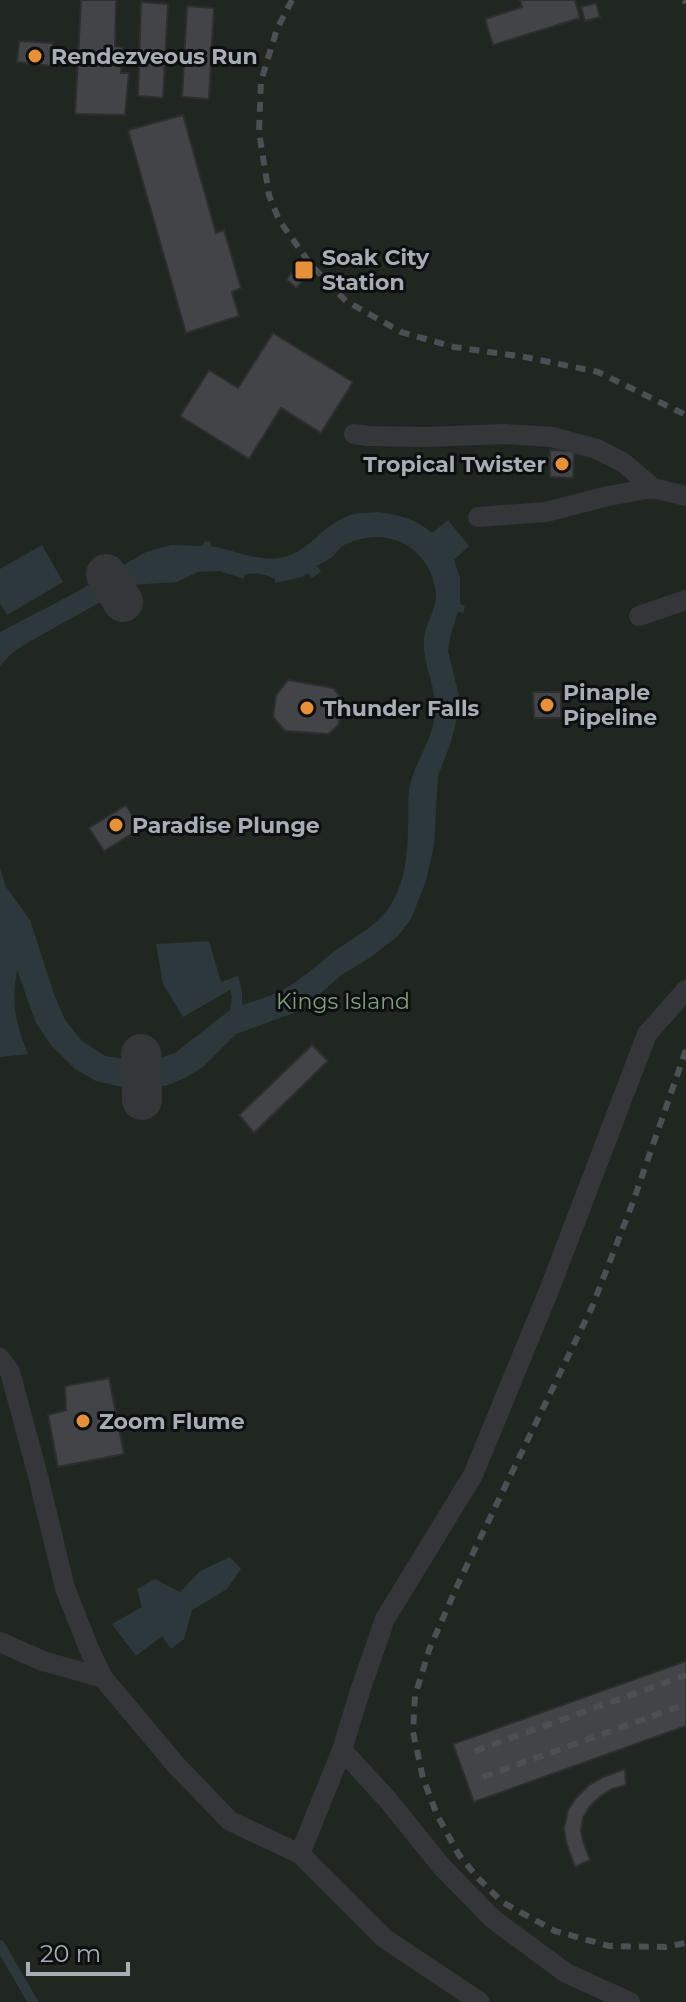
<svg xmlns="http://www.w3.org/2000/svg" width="686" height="2002" font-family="Montserrat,sans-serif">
<rect width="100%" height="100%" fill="#131415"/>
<path fill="#202720" d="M0,0H686V2002H0Z"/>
<path fill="#2d383d" d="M379,512C400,515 416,519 432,533L448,520L469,546L454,560L460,578V604L465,606L463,613L458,612L451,633L448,651L459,696L457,718L451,742L438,776L434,845L426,881L411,919L398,936L371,957L341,975L302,1010L236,1034L203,1067L185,1078L168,1085L152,1088L122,1087L96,1081L75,1069L51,1045L36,1023L17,970C11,1005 15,1021 28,1054L0,1057V868L6,887L30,920L54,994L65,1020L82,1041L105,1056L131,1060L157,1059L175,1053L230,1010L232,997L230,990L183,1017L163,984L156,944L209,941L221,982L238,976L242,991V1005C253,1001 266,998 276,993C298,983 317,965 336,950C354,937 374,928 388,909C404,887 408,855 408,828C409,813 407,800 410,785C416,759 434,739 435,711C437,687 422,664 424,639C425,624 437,609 436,593C430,546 387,525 346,544C339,547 338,552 333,556C329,560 322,563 317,566L321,572L312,578L308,573L302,577L275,583V579C266,574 254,572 244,575V579L220,571L198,572L177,582L131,585L27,643L11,654L0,666V632L73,594L146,552L171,545L203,546L204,542L210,541L211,546C234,550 255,561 279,558C308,554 321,526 348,516C357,512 369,513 379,512Z
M42,545L63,582L7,615L0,603V569Z
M230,1557L241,1569L227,1589L192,1610L184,1639L171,1649L162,1636L136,1656L112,1624L142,1607L137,1589L155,1579L180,1592L200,1571Z"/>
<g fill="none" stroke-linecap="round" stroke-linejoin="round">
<path stroke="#2d383d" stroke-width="10" d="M0,1945L33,2002"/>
</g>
<path fill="#424448" stroke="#2e2e31" stroke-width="2" d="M81,0H116L115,46L123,47L121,73H129L125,115L75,114Z
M520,0H575L580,18L493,45L485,19L522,7Z
M141,2L168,4L163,98L138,96Z
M596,3L600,17L585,21L581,7Z
M187,6L214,8L209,99L182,97Z
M19,41L53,43L51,66L17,62Z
M183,115L216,233L224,230L241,288L232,292L239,316L186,333L128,130Z
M295,269L305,279L296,288L286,279Z
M273,333L353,382L321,433L281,408L249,459L180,416L209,370L238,388Z
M550,450L574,451L573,478L550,477Z
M288,680L333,688L342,698L339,724L329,734L285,731L273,717L276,695Z
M533,692H561V718H534Z
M126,805L140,829L104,851L89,828Z
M312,1045L328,1061L254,1133L239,1115Z
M109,1378L124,1454L58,1467L48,1415L66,1410L65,1386Z
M686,1661V1726L474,1802L453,1744Z
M625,1769L626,1785L612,1789L601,1796L590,1806L583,1818L581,1830L583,1841L590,1860L575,1867L566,1842L564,1828L568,1810L576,1798L589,1785L603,1777Z"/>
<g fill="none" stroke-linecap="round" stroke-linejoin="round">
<path stroke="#35363a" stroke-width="20" d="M354,434L368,436L426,437L504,434L552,437L597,449L624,463L653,488
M478,517L546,512L608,496L653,488L686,496
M639,616L686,600
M0,1358L10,1372L37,1472L65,1588L89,1649L103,1678
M0,1642L43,1661L103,1678L176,1765L230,1821L300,1854L384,1938L480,2002
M342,1750L388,1800L442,1867L493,1919L566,1973L630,2002
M300,1854L342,1750L361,1688L385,1619L473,1475L550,1288L647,1034L686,990"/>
<path stroke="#35363a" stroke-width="40" d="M106,574L123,602
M141,1054L142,1100"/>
<path stroke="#4c4f53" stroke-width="6" stroke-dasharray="10 8" stroke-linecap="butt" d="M292,0L277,29L261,81L259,132L269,195L279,220L311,265L346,301L401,332L454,347L525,357L598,372L686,415
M684,0L686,3
M686,1050L633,1202L592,1307L458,1584L429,1650L415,1696L413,1732L423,1778L437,1815L459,1855L478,1878L502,1902L555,1931L609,1946L665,1947L686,1943
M475,1751L686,1675
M483,1777L686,1704"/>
</g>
<g fill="#e6903a" stroke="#0e0f10" stroke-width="3">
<circle cx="35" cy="56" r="8"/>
<rect x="294" y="260" width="20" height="20" rx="4"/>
<circle cx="562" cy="464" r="8"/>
<circle cx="547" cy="705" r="8"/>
<circle cx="307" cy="708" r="8"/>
<circle cx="116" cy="825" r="8"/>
<circle cx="83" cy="1421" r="8"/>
</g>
<g text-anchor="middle" stroke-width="6" stroke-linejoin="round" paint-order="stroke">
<g font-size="22" font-weight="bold" fill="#a6adb4" stroke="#0e0f10" text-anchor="start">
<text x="51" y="64">Rendezveous Run</text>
<text x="322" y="265">Soak City<tspan x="322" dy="25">Station</tspan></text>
<text x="546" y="472" text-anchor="end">Tropical Twister</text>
<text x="563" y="700">Pinaple<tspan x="563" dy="25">Pipeline</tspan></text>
<text x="323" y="716">Thunder Falls</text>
<text x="132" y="833">Paradise Plunge</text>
<text x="99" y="1429">Zoom Flume</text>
</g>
<g font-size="22" fill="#819e7e" stroke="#0e0f10">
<text x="343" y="1009">Kings Island</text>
</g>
</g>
<path d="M28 1962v12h100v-12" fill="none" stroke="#a6adb4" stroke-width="4"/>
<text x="40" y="1962" font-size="24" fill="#a6adb4" stroke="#0e0f10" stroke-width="6" paint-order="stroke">20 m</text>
</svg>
